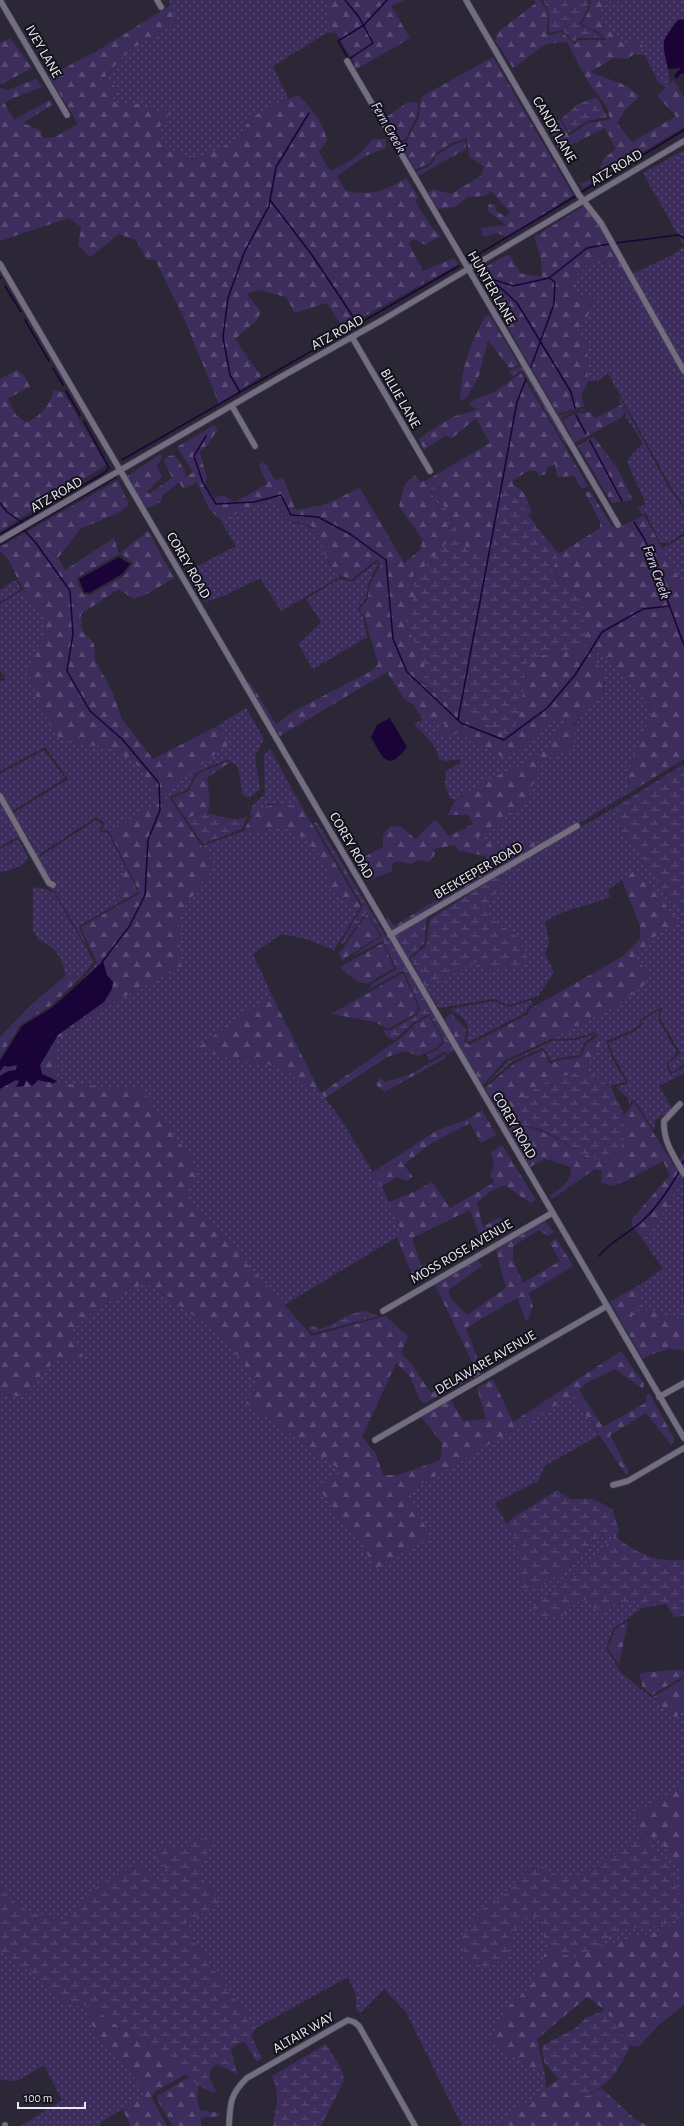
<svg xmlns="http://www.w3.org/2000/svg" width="684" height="2126" font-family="'Alegreya Sans',sans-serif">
<defs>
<pattern id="grass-dots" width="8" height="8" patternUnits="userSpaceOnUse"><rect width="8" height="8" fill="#3d2d5d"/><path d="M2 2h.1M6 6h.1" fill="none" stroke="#594b75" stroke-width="1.8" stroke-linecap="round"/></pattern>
<pattern id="forest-firs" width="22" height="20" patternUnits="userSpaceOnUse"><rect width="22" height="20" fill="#3d2d5d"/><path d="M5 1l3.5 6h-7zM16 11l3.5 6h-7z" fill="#594b75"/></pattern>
<pattern id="wetland-marsh" width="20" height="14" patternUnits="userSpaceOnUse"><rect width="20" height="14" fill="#3d2d5d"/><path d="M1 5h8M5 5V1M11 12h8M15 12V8" fill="none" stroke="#594b75"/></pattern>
</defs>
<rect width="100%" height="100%" fill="#2b2737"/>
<path fill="url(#grass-dots)" d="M169,0H327L328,32L273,66L288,98C278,103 256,113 249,122C244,126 243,133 239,137C212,161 175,167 157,131L175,106L160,113L136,103L121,104L109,98L119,89L103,80L127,52L176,23Z
M626,0H684V19L678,20L667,62L670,83L666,88L659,83L645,55L634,54L643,48L625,43L603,25L600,11L608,2H619Z
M684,150V243L683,244L643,173Z
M684,246V506L671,487L608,373L598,381H588L587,342L577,332L588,316L594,297L577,298L575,277L590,262L613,265L626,277L672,255Z
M619,396L669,488L684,509V533L668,543L660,542L646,513L642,514L638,508L646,504L627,462L631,455L643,443L625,416L626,411L620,403Z
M273,500C277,505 282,515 288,520C298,527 310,522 318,534C327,547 324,567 341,576L281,611L260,578L221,597L205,602L189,578L188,571L236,546L220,519Z
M684,536V588L662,549Z
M377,562L378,564L368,584L366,598L357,609L363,617L367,637L313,669L298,644L321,622L306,599L339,579L352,582Z
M16,580L21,589L0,602V590Z
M23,590L41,613L47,625L28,672L84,745L112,747L142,769L155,799L228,744L217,726L246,708L264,739L255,756L260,789L249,798L243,795L238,767L228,759L195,773L188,789L169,797L109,831L102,830L105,823L96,817L40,854L12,814L68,779L45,747L0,771V682L6,679L0,670V604Z
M593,649L617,665L646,702L651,714L628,772L629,793L534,850L535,840L509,856L492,844L473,839L501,825L504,815L524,807L530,796V788L539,775L537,762L555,756L582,714L603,696L605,682L596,665Z
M413,704L447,726L437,734L444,738L453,732L468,738L504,758L536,740L553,715L565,721L549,746L524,764L487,780L456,800L450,798L445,785L446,771L460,763V759L446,761L439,759C438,745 423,734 414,724L423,720Z
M270,749L299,802L294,806L268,804L250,816L252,806L265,794L264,755Z
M44,750L65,778L11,812L10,815L41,856L96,820L102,824L100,831L108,833L125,866L115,905L79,926L88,949L55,892L49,888V876L24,838L21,841L17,837L0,847V774Z
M616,807L621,831L646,862L671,903L684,912V1064L672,1073L668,1064L680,1053L660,1018L662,1007L639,1020L640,1024L634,1029L606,1041L613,1060L626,1082L610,1086L587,1071L590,1060L600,1040L595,1032L576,1038L551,1039L550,1035L615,1007L629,996L648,974L635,958L654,937L678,922L636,869L608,890L610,897C588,907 564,908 545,922L549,942L545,954L554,972L538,996L509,1005L494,999L439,1008L425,987L477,962L491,971L512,966L518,938L489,917L487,905L507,880L505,871Z
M288,828L307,841L328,866L327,887L358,911L334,950L306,939L281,934L253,954L273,998L244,1013L242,1062L267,1064L285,1069L301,1084L319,1090L340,1118L369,1166L386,1195L402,1234L284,1305L186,1196L142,1091L58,1083L57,1039L114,1002L181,967L178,916L215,866L202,846L244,831Z
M18,839L28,857C23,868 10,869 0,873V849Z
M33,887L46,889L54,893L94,962L81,977L66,975C60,955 57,948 38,939L33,930Z
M531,1000L533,1004L528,1007L526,1012L469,1042L466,1041C472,1024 465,1017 450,1009L494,1001L509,1007Z
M660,1010L658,1019L677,1053L666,1065L671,1075L684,1067V1073L659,1086L673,1110L655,1120L654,1130L635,1101L632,1100L629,1104L628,1098L616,1087L627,1084L628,1081L615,1059L608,1043L636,1031L642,1025L641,1021Z
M595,1034L584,1043L580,1055L559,1058L551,1061L545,1049L542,1048L513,1061L487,1083L507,1062L552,1041L576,1040Z
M683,1176L684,1320L645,1310L633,1321L632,1316L641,1306L640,1295L636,1287L663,1269L642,1238L650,1235V1228L670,1204Z
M145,1282L223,1336L259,1385L244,1401L346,1473L338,1518L360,1540L375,1569L407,1493L573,1394L599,1435L545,1466L538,1481L495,1503L517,1543L522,1590L544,1586L612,1529L616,1537L550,1595L531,1604L563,1616L575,1602L589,1600L599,1615L616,1604L642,1600V1608L613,1629L606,1648L621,1673L677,1718L684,1708V1785L635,1813L644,1838L658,1837L680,1870L683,1919L665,1929L603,1946L574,1958L547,1949L532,1984L524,1993L504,2010L502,2020L488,2041L545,2075L546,2090L493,2126H462L406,2012L384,1989L360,2013L356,2009V1995L348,1977L256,2028L192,1938L186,1923L198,1873L212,1840L185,1850L160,1881L98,1885L65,1921C36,1913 18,1912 0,1886V1394L24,1397L55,1360L82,1358L71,1331L97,1308Z
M0,1951L29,1971L54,1995L66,2003L85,2007L97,2037L124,2061L145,2095L101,2122L100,2126H21L62,2100L44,2065L17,2081L0,2080Z"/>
<path fill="url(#forest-firs)" d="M327,0H404L391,6L410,38L355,70L354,62L336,33L328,32Z
M535,0H540L548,12L547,35L562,32L575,45L578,40H606L600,33L581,24L589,11L591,0H626L619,2H608L600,11L603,25L625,43L640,39L643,48L627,59L614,58L590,72L625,85L640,96L625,110L617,123L632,142L676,116L657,96L674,80L684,99V127L583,188L580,184L594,178L600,170L604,158L616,149L605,128L559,151L547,122L560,120L569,136L588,123L610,120L607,107L587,80L567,42L546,44L513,68L495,40L499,31L536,3Z
M171,5L176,23L127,52L103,79L119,89L109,98L121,104L136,103L160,113L176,105L157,131C173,162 199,162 226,145C230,143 236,140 239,137C244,133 245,125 249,121C260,110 283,101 298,95C311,108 323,122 327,140L319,152L330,171C346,164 363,155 372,139H386V148L365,156L337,176L346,191C371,196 385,191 406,178L419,198L415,201L431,226L441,236L425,245L414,239L409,243L423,271L454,258L459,264L343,328L327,303L295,313L286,297L258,290L247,294L261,312L256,321L235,339L261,376L219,404L186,323L155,259L147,260L136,240L119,234L90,257L78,245L81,227L69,218L0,241V88L8,90L36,79L42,87L4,102L14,120L50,100L53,104L23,123L40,130L43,138L55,137L78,124L49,76L95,52Z
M10,38L32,68L0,85V43Z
M493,57L573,195L508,238L498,233L483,237L481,228L506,225L487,210L489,204H495L496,211L506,217L510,212L492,192L483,196L468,197L455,207L436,209L428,193L433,189L451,194L482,175L484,167L469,156L467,138L452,143L436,153L430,163L414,170L398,143L407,141L419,117L421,97Z
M408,102L418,103L417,116L405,139L398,141L385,118Z
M465,141L466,149L418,176L416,172L431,165L437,155L453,145Z
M587,204L630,275L626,277L613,265L590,262L575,277L577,298L594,297L588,316L577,332L587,342L588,381L581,397L585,406L558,414L476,272L509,254L520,273L542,277L541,259L534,237Z
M489,315L519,365L510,369L488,340L479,376L466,399L460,400C462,366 469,347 485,317Z
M17,370L24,375L30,387L7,399L16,415L26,423C40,416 50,406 54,390L63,392L106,465L0,531V379Z
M521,373L588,486L582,489L574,476L557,477L555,464L546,468V474L539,476L536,471L530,470L513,480V485C526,490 528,502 532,514L527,513L513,492L496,538L492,553L468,551L433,485L429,489L453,535L431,561L413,576L417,592L405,623L424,660L426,676L419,681L450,704L506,735L526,677L525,664L543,655L586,645L564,581L552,570L559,554L600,528V522L585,493L590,491L611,525L617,529L644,515L684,588V759L629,793L628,772L651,713L646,702L617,665L593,650L596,665L605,670L603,696L582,714L573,725L575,746L555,756L537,762L539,775L530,788V796L524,807L504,815L501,825L474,839L492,844L509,856L536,840L534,850L393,932L386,920L388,917L394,926L456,888L487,872L486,856L459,851L455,845L433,849L435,854L429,862L418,860L411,864L399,861L392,863V871L367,881L359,874L364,857L383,847V835L391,826L401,827L416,839L435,819L449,836L473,824L468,815H448L454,802L487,780L524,764L549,746L565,721L553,716L536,740L504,758L468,738L453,732L444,738L437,734L446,725L433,722L416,706L404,699L387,672L280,736L246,682H250L276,724L296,710L371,671L378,664L365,617L359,610L368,599L369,586L381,564L377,559L351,580L334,572L324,552L319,534L311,526L288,520L273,500L220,519L209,509L197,482L183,489L179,482L163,495L161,502L147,508L140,502L127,476L161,454L162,459L156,465L162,477L146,492L149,494L172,478L164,460L169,456L175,455L185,471V478L193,472L177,447L214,425L218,429L208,445L199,451L207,478L205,485L214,498L222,495L235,502L267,484L259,465L264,462L275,480L283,478L296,510C307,508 317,507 328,503C339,499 349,492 360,488L404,563L420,550L423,540L399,506L405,484L415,475L421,482L427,480L490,443L476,418L451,439L446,435L424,450L419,439C429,432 440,424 451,418C460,413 469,414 477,409L469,405L473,400L496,391Z
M621,405L625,412L621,418L574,443L563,420L574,414L590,412L595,418Z
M594,437L618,469L633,500L612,503L578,446Z
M118,480L129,505L118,513L80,529L58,558L65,570L114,538L119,554L76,578L83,594L90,595L124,576L133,563L120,553L148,531L174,578L147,594L133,599L119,589L81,614L82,630L94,644L95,660L111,689L122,719L153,759L217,726L228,744L155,800L142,769L112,747L84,745L60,739L41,710L28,672L47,625C37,605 20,589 13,568C11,563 5,554 0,552V547Z
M228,761L230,762L207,778L210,801L208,813H199L186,819L172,798L189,791L197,774Z
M169,797L215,866L178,916L181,967L114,1002L57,1039L58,1083L142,1090L199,1170L186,1196L312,1336L385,1316L408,1336L402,1350L403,1356L410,1362L431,1393L476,1370L435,1285L478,1260L482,1266L448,1290L451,1299L467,1315L506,1288L496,1250L545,1221L554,1232L548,1236L539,1230L513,1246V1260L523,1283L560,1261L550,1243L556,1238L573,1266L529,1293L533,1307L527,1322L517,1298L466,1328L483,1373L425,1403L419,1399L410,1376L396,1363L362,1437L376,1454L383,1475H398L440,1460L442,1443L419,1414L451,1400L463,1421L486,1419L477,1388L493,1379L513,1422L621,1351L644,1384L643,1389L615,1369L588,1382L579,1390L603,1427L647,1402L646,1396L649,1393L675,1440L671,1445L646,1413L610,1435L629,1472L626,1475L573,1395L408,1492L430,1537L375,1569L360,1540L338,1518L318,1486L332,1475L345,1473L243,1401L259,1385L223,1336L146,1282L97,1308L71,1331L83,1358L55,1360L24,1397L0,1394V1071L97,963L81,927L140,893L109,831Z
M299,802L361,907L358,911L327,887L328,866L307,841L288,828L244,831C256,803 266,804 294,806Z
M125,866L138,892L115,905Z
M636,869L679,922L654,937L636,958L648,974L645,984L615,1007L592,1019L550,1037L551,1039L505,1060L484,1084L480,1083L444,1019L451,1013L467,1030L464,1041L469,1045L527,1015L530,1009L623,956L640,939V926L622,880Z
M367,914L380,936L342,960L339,954Z
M383,943L394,968L367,984L356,981L340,967Z
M403,973L418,1007L416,1013L388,1029L375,1022L331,1014Z
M66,975L81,977L52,1005L20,1025L0,1058V1037L31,1005Z
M273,998L319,1090L301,1084L285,1069L267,1064L242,1062L196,1049L244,1013Z
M429,1016L443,1041L436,1048L419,1056L405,1051L387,1057L325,1098L321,1093L402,1037L415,1024Z
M598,1036L600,1040L599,1051L590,1060L587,1071L555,1078L515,1123C541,1130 554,1136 577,1151L625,1132L623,1117L634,1102L675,1167L684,1153V1173L670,1204L650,1228V1235L642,1238L633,1227L631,1220L670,1175L663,1161L628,1180L613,1186L601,1183L602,1170L595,1169L552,1199L550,1196C560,1188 573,1181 571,1167L545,1159L530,1167L524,1160L485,1088L515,1063L543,1050L550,1064L559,1060L581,1057L586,1044Z
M446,1054V1058L384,1092L375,1084L381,1078L385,1082L409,1075Z
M482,1110L496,1135L481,1143L470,1123L430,1144L404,1165L413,1177L406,1181L397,1177L381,1187L373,1172L436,1131L468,1119Z
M502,1145L536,1200L530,1203L505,1185L489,1192L477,1203L483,1227L500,1217L508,1231L468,1254L465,1248L480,1237L470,1210L412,1238L421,1266L439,1263L438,1271L414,1280L397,1237L402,1233L389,1202L418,1190L432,1182L450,1208L495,1182L490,1175L494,1166L491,1152Z
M636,1287L640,1295L641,1306L632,1316L633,1321L645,1310L684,1320V1350L668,1349L652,1354L643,1359L610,1302Z
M628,1621L619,1665L608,1648L615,1630Z
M671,1670H684V1676L652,1695L643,1688L639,1673Z
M684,1678V1708L676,1718L652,1698Z
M684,1785V2005L660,2024L638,2047L630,2045L605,2010L587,1997L537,2039L545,2075L488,2041L502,2020L504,2010L524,1993L532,1984L547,1948L574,1958L603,1946L665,1929L683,1919L680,1870L658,1837L644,1838L635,1826V1813Z
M85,2007L93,2008L186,2074L155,2092L151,2097L167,2126H131L122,2109L145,2095L124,2061L97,2037Z
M190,2077L198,2086L197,2100L200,2110L220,2113L219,2116L201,2118V2126H173L158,2101L157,2096Z
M559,2079L572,2094L588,2096L601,2088L635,2119L648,2126H493Z"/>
<path fill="url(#wetland-marsh)" d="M543,0H589L587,10L579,24L599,34L602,38H578L574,42L562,30L549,33V12Z
M597,97L607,117L587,121L569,133L561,119L578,104Z
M493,305L557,416L584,409L585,410L573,412L561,418L571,441L565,444L523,372L520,371L513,376L509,371L520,367L521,364L489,313Z
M426,482L433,485L468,551L492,553L503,491L506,490L513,492L539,530L559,554L552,571L564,581L582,603L586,646L543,655L525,664C526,686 521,708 514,730L506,735L450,704L419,680L426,676L424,660L405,623L416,592L413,576L431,561L453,535Z
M684,764V912L671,903L646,862L621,831L616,807Z
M199,813C218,813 228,823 247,817L242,829L203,844L186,819Z
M317,822L388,940L390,939L455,1050L448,1054L445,1051L429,1061L427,1054L437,1050L445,1042L429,1014L414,1022L394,1040L387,1037L383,1029L389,1031L417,1015L420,1008L404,971H402L359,995L371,987L370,985L395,970L396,968L383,941L351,957L382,936L367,912L344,943L340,944L363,906L314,823Z
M505,871L507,880L487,905L489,917L518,937L527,957L523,969L512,966L491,971L477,962L425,987L410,959L426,946L430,919Z
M427,917L424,944L408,959L394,937Z
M587,1071L610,1086L623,1112L625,1132L621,1150L606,1163L577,1151L558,1138L540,1129L515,1123L509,1113C532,1086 553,1076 587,1071Z
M363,1311L379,1316L313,1333L308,1328L312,1325L319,1329C333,1327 346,1313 363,1311Z
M557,1490L570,1499H593L612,1509L619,1530L616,1537C640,1555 654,1562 684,1560V1616L674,1617L666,1604L642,1608V1600L616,1604L599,1615L589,1600L575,1602L563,1616L539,1618L531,1604L550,1595L613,1539L611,1529L544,1586L522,1590L517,1543L507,1525L511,1519Z
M196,1837L212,1841L198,1873L222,1903L186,1923L193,1940L256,2028L251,2035L262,2058L257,2062L245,2042L237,2044L231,2049L237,2074L217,2064C205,2071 209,2081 216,2090L215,2093L198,2086L186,2074L93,2008L66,2003L54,1995L29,1971L0,1951V1886C18,1912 36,1913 65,1921L98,1885L137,1864L160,1881L168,1870L153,1856L165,1845L185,1850Z
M637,1840L652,1842L661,1856L670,1865L681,1905L677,1919L663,1925L634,1928L619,1931L589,1951L574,1958C565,1955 552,1951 546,1942C540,1931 545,1925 531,1914C518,1920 511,1943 508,1956L490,1967L469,1963L463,1951L460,1940L484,1908L500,1898L518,1882L525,1870L531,1867H545L564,1880L601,1865L623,1846Z
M605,2010L630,2045C617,2073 614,2079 588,2096L572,2094L544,2062L542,2046L574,2029L586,2018Z
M326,2044L343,2072L344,2081L321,2126H273C275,2103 282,2101 272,2076Z"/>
<path fill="#1a0337" d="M684,19V74L682,73L676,79L674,76L681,68L668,69C662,42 660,42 678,20Z
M119,557L130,564L122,574L89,593L84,592L79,579Z
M390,718L407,747C387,773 383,758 371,737L377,725Z
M103,961L107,975L113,982L112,989L104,1002L58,1035L40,1065L42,1074L57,1081L51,1085L53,1083L38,1080L32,1086L26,1080L24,1086L16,1087L19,1081L16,1080L0,1089V1076L8,1071L16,1070L17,1065L8,1067L4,1066L0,1071V1061L22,1026L53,1007Z"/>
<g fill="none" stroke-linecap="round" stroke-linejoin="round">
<path stroke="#1a0337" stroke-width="1.5" d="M345,0L359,17L373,43L349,59
M338,41L465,257L472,263
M338,41L364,25L387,0
M582,192L684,130
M270,200L312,255L358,324
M616,243L678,235L684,238
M467,261L576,196
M478,267L517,303L571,392L575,408
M0,277L1,278
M495,280L513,286L549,278L587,248L609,244
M5,286L21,312
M25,320L49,361
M531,367L554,304L555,282L549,278
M53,368L63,385
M66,391L80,415
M240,392L230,375L223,337L228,298L244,253L269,206L276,167L309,113
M576,415L586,434
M206,436L194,456L203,483L216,504L254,502L281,495L291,515L318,517L350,534L386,560L393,639L407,672L461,723L504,740L547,708L575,675L602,632L643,609L669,606
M590,441L622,501
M122,460L459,266
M58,500L104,473L109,468L84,421
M0,503L7,512L23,523
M634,522L645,540L684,645
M24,530L36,543L70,591L73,634L67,671L90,711L122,739L159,783L160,810L148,840L145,895L129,927L102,962
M0,534L50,505
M0,544L116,477
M458,720L517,402L526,379
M682,1164L684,1160
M599,1256C611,1241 626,1235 640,1223C656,1209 668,1191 679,1172"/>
<g stroke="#474351" stroke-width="7">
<path id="minor" d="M0,0L67,115
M157,0L161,7
M466,0L579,195L601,223L684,371
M347,61L618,525
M0,264L684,1438
M352,337L430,471
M232,406L255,446
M0,540L279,378L384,319L684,141
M0,796L49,883L53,885
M390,935L577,826
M680,1104L664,1121C663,1142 674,1156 684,1174
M383,1311L552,1213
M659,1397L684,1383
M375,1440L607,1306
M613,1485L628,1481L684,1448
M5,2126V2125
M229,2126C230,2104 230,2094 247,2078L348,2020L354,2022L359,2026L415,2126"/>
</g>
<use href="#minor" stroke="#726d80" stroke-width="5.5"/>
</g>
<g text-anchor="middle" stroke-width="4" stroke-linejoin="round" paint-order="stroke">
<g font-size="14" fill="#eae8f3" stroke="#131118">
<text transform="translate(44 51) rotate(60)" y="5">IVEY LANE</text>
<text transform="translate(555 129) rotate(60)" y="5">CANDY LANE</text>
<text transform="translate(616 167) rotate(-31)" y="5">ATZ ROAD</text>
<text transform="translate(492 287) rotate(60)" y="5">HUNTER LANE</text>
<text transform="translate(337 332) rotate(-29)" y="5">ATZ ROAD</text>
<text transform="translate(401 398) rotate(60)" y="5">BILLIE LANE</text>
<text transform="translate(56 494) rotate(-30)" y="5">ATZ ROAD</text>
<text transform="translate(189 565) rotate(60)" y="5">COREY ROAD</text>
<text transform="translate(352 845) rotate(60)" y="5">COREY ROAD</text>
<text transform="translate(478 870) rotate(-30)" y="5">BEEKEEPER ROAD</text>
<text transform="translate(515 1125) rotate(60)" y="5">COREY ROAD</text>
<text transform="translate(461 1251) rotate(-30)" y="5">MOSS ROSE AVENUE</text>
<text transform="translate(485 1362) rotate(-30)" y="5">DELAWARE AVENUE</text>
<text transform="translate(303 2032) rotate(-30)" y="5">ALTAIR WAY</text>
</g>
<g font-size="15" font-style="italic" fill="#ddd1fc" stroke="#131118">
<text transform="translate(389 127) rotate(60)" y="5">Fern Creek</text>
<text transform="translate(657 572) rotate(70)" y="5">Fern Creek</text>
</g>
</g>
<path d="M18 2102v6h67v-6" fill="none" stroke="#eae8f3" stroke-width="2"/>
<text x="24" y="2102" font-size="12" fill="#eae8f3" stroke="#131118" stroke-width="3" paint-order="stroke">100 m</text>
</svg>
